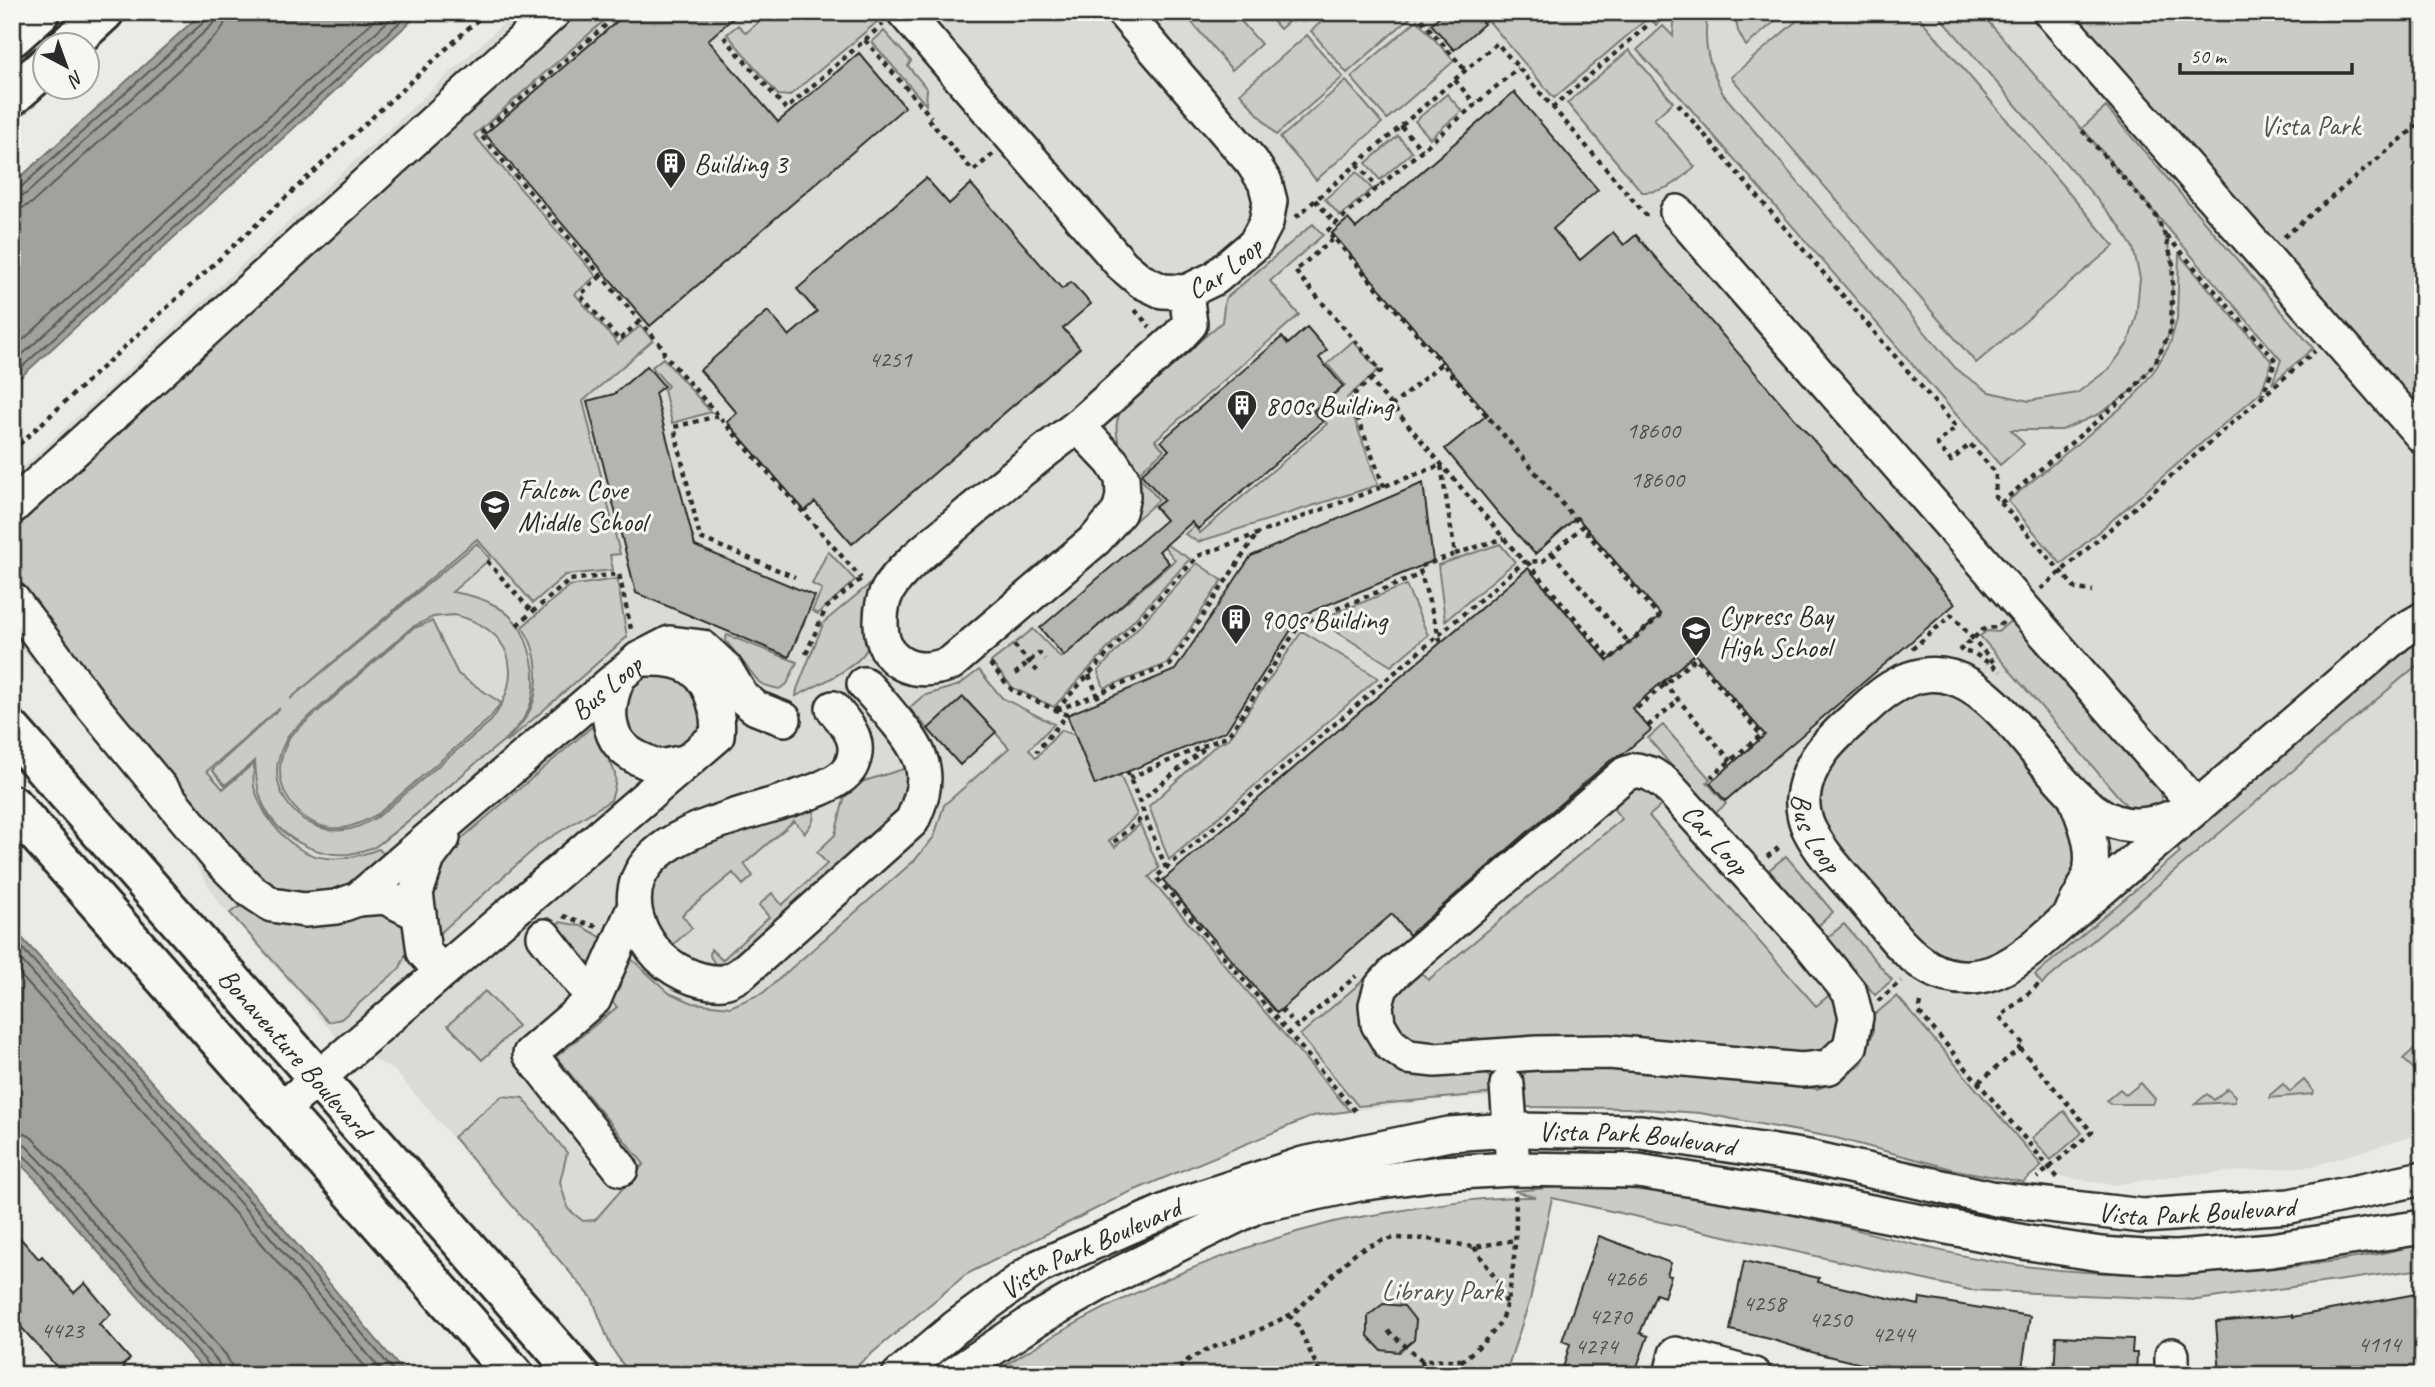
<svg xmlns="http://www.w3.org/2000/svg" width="2435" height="1387" font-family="Caveat,sans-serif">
<rect width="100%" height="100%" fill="#eaeae6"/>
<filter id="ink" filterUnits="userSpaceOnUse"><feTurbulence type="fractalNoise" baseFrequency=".0143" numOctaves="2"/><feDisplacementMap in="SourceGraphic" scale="14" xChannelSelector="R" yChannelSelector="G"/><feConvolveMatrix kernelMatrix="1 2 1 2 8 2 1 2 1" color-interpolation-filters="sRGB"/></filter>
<g filter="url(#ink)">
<path fill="#dadad6" d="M516,12H2027L2423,458V1133L2313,1166L2173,1176L2114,1185L1999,1167L1605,1092L1432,1100L1313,1116L1123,1195L964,1276L592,1298L394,1070L340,1041L217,900L180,838L12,637V477Z"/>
<path fill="#cacac7" stroke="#7a7a79" stroke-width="2" fill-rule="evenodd" d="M580,12H614L474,135L596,276L575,294L618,344L640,326L653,340L583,401L620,554L610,555L613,570L565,575L533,603L477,539L290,699L477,543L490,559L452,592C481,596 513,608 525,638C535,663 539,692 525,716C516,734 490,751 475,764C442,792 410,821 375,847C367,849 357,853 349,854C314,857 277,836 263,804C257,791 256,775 255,761L225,785L212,770L280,708L207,771L223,789L254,763C254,772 252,782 255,790C264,820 293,855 326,858C345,860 362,855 379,849L388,859L344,894L289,900L250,876L13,582V531L141,411ZM454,615C512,628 526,674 491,721L379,816C368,822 357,829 344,830C310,834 277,805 277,771C277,757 283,746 289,734L412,627L433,617Z
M770,12H869L877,22L789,96L778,95L727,34L738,25L746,33Z
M1183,12H1233L1261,44L1232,70Z
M1265,12H1299L1280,29Z
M1332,12H1411L1413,15L1347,73L1311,31Z
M1481,12H1671L1656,25L1649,17L1554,98Z
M1675,12H1708C1702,46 1709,64 1723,94L1957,370L1989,392L2029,401L2077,393L2110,368L2128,343L2136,318L2140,278L2133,248L2119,225L1936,12H1980L2155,214L2165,235L2173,264L2171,330L2156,361L2133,390L2099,414L2062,430H2011L2024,444L2000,465L1683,100L1637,50L1663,26L1673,36Z
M1734,12H1786L1746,46L1738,31Z
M1807,12H1915L2114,246L1976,363L1731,77Z
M2061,12H2423V425Z
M1417,20L1454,61L1387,119L1351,77Z
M884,31L911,61L908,66L927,89L926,105L872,42Z
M1307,35L1343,77L1276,135L1240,93Z
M1629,50L1673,102L1654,119L1695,167C1678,182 1666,193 1642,192L1567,103Z
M1346,81L1382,123L1316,180L1280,138Z
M1447,94L1462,111L1430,138L1415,121Z
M2106,107L2313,348L2272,384L2281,360L2082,128Z
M1398,136L1412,152L1380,180L1366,163Z
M1357,172L1372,189L1340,216L1325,199Z
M1313,224L1323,235L1270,281L1299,315L1155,440L1164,450L1137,474L1159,500L1123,531C1122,509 1122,486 1122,464C1121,439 1109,430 1124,405L1222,322L1225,299Z
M2179,254L2272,362L2261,392L2061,564L2008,501L2134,397L2156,368L2170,344L2177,319Z
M1353,341L1378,370L1347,398L1378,485L1198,542L1185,534L1194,526L1200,533L1327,424L1316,411L1345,385L1327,364Z
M663,358L711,412L672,423L664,390L668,386L652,367Z
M1159,540L1190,559L1054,707L1013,688L991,662L1033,629L1061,658L1175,560Z
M1500,544L1515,562L1445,621L1438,565Z
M828,551L855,580L818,614L812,611L822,589L812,584Z
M1197,563L1222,580L1167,664L1104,688L1098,671Z
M889,568C883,590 876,641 862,656C845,674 817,685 796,696L797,689L824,622Z
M617,579L627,637L507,742L506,741C512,734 519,728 524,720C543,695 540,651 522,627L569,586Z
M1406,585L1428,635L1391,666L1318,620Z
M2015,617L2158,783L2162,803L2155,812L2137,818L1980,636L1987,631L1998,632Z
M432,621L458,674L501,703L489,719L378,814C367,820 356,826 343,828C310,831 282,804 280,772C279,760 285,747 290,736L412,629Z
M1302,631L1378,678L1169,860L1149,806L1217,744L1229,739Z
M2423,632V660L2042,984L2035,975L2180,852L2173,844Z
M727,635L797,662L787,684L779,689L764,685L759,682L725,640Z
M979,670L1002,698L1054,724L1029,749L1036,758L1061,730L1075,735L1095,784L1120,775L1137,815L1109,841L1115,847L1140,824L1159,868L1149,877L1350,1111L1313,1116L1123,1195L973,1271L964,1276L846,1375H630L611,1347L592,1298L453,1137L502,1096L523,1098L567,1153L560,1182L568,1209L583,1221L595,1220L644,1164L556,1057L617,1007L551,930L560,922L581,926L617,946L669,993L693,1003L730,1007L763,993L915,860L934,837L944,805L1009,748L964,697L928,729L909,708L923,696L959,685Z
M656,672L693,683L704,721L699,733L690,744L665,754L640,746L624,724L626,697L633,686L643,677Z
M1952,690L1983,708L2068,810L2083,843L2067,901L2014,945L1990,958L1968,960L1944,956L1919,943L1826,832L1818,806L1820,781L1829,753L1901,695Z
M596,723C598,730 599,739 602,746C613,771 621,770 611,800L540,844L439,934L432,932L425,894L439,858Z
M1663,725L1710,779L1707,782L1726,804L1713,815L1648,738Z
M907,768C913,787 906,801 895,817L726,963L715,964L710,956L711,949L722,960L769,917L759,905L772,893L782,905L827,864L817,852L835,835L845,795L861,782Z
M1642,785L1664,803L1649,816L1816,1006L1834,991L1847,1019L1833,1056L1411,1046L1397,1034L1387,1007L1417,967L1428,980L1622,819L1606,800Z
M809,806L814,811L813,821L805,833L794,821L744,864L753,876L743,885L733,873L682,915L692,928L669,948L649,910L653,869L677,850Z
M1786,856L1833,912L1817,927L1769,870Z
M242,905L304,926L330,925L373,910L401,917L411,941L400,968L341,1019L328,1022L230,913Z
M1844,924L1892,980L1875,995L1827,938Z
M1375,970C1365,991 1358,1005 1363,1029L1481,1068L1495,1083L1496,1093L1358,1106L1300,1035Z
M485,991L518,1026L482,1060L448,1025Z
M1897,996L2042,1166L2023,1182L1956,1170L1836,1138L1700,1113L1627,1108L1523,1107L1518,1083L1525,1073L1540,1063L1594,1066L1783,1084L1817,1089L1842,1080L1862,1063L1873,1033V1016Z
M2416,1047L2423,1055V1068L2415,1070L2403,1059Z
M2304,1080L2314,1092L2313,1094L2270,1098V1095L2283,1084L2290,1092Z
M2141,1083L2155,1099L2153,1104H2110L2107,1100L2120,1089L2126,1095Z
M2228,1088L2235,1096V1102L2195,1104L2207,1094L2214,1100Z
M2064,1111L2082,1133L2051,1160L2032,1138Z
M1570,1186C1635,1188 1700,1194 1764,1207C1839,1223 1911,1247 1986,1260C2085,1278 2188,1277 2287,1267C2333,1262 2379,1256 2423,1243V1269L2197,1300L1970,1290L1552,1198L1530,1300L1505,1375H990C1095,1306 1208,1254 1330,1223C1352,1217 1376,1215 1398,1211C1444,1203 1489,1196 1536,1197L1514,1191Z"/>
<path fill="#a1a19e" stroke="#727270" stroke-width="2" d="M203,12H421L12,385V185Z
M12,927L278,1222L406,1375H208L69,1219L46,1190L12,1155Z"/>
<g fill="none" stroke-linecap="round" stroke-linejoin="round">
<path stroke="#5a5a59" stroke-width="2" d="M12,190L20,188L205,21L207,12
M12,199L26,194L210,27L215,21L216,12
M12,209L22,208L32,203L217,35L224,25L227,12
M12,350L383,12
M12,364L398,12
M12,376L411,12
M12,937L273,1227L397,1375
M12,950L266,1232L385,1375
M12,966L258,1239L372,1375
M12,1131L21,1132L31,1137L65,1171L89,1202L226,1355L231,1365L232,1375
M12,1142L25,1145L57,1178L81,1209L218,1362L222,1375
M12,1150C26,1152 52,1186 61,1198C107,1257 161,1311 211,1367L213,1375"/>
</g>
<path fill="#b4b4b1" stroke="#2b2b2b" stroke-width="2" d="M628,12H740L708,40L778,122L859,53L905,107L650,326L485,134Z
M1444,12H1474L1484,24L1454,50L1431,24Z
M1514,92L1598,190L1553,229L1580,260L1613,232L1624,245L1636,235L1955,604L1725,801L1710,783L1765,735L1695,654L1632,708L1651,730L1623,754L1612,759L1409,935L1392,914L1277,1013L1163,880L1528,568L1608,661L1661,615L1577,517L1535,554L1499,514L1445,449L1488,414L1332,233L1348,219L1356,228Z
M926,178L949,204L971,184L1062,289L1071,282L1091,304L1063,328L1080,348L852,544L815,502L805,511L727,422L737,413L700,370L768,311L789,336L817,312L797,289Z
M1307,327L1327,350L1319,358L1343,386L1313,411L1323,422L1198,529L1192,522L1159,551L1169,563L1064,656L1040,628L1166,520L1155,507L1164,500L1141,474L1169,450L1161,441L1282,337L1288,344Z
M647,366L664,386L655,393L695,546L815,596L789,657L636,593L587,401L614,394Z
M1423,483L1433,561L1300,616L1226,731L1095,785L1067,715L1175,670L1251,556Z
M963,697L996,732L960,765L928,729Z
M12,1229L39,1259L42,1256L74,1293L85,1283L111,1314L99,1324L130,1359L122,1366L129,1375H64L12,1317Z
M1599,1236L1671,1263L1667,1275L1671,1276L1664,1297L1656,1294L1640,1333L1648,1336L1634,1375H1561L1570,1344L1562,1341Z
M1744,1261L1819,1278L1818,1282L1919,1305L1920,1298L2030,1316L2021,1375H1908L1815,1353L1770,1339L1730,1330Z
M2416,1294L2423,1331V1375H2220L2216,1322L2292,1315V1317Z
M1383,1304L1404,1306L1416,1321L1414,1340L1399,1352L1381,1350L1368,1336V1316Z
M2056,1336L2133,1339L2132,1353H2137L2136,1375H2054Z"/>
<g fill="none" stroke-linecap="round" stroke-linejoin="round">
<g stroke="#2b2b2b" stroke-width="38">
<g id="minor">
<path id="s1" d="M904,12L1122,265L1141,281L1162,291L1186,292L1215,278L1255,244L1266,223L1270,201L1265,182L1252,162L1123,12"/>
<path d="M2050,12L2423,437"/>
<path d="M1677,212L2197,807"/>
<path d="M1078,426L1112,462L1122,478L1123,496L1119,512L1096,539L951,663C915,678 880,664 881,621C881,611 883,599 888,590C899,570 931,545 949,530C991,494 1034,459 1078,426Z"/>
<path d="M1078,426L1178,337L1190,324L1186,292"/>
<path d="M12,507L554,12"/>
<path d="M12,599L90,703L219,859L251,891L272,905L304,910L336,907L358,899L385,897L419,914"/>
<path d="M619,676C604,709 604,744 642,760C647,762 653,766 658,766C666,767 677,763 685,762"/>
<path d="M833,708C847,725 862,741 852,764C835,808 665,809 638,879C629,904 638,929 653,949C668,969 698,984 723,982C730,981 736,977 742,973L912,821C932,778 927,758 896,721C886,709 876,696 864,684"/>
<path d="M1637,770L1651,774L1666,784L1807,940L1850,993L1856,1017L1850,1047L1829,1067L1802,1070L1609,1052L1537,1053L1435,1060L1408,1057L1390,1044L1378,1024L1376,1005L1381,987L1394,973L1625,774Z"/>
<path id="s2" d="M2197,807C2171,818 2145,831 2116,822C2036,796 1989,619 1885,692C1875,699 1866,708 1857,716C1831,739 1807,761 1803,798C1802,807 1805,821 1809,829C1823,857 1847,880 1867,904C1886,926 1904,954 1930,968C1942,975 1957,978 1971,977C2010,975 2040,941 2069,917L2399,633L2423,619"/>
<path id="s3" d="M358,899L639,659L670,643L702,647L725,668L742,697L756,708L784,719"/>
<path d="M2073,909C2078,899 2085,889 2088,879C2098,851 2085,823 2075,797"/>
<path d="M544,936L594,999L530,1054L621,1169"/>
<path d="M441,971L424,952L416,893L428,858L443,838"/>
<path d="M594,999L634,908"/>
<path d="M1507,1085L1512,1152"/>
<path d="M281,1110L717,736C720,711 710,674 684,664C669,658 655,659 639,659"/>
<path id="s4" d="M899,1375L956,1327L1038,1267L1179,1205L1303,1164L1449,1134L1510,1130L1641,1132L1808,1157L1996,1199L2143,1216L2290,1206L2423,1178"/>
<path d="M953,1375L1034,1321L1108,1279L1259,1205L1359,1184L1440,1173L1513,1169L1638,1171L1774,1193L2029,1243L2101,1254L2144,1257L2176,1258L2271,1250L2423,1227"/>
<path d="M1671,1375L1676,1354L1754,1375"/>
<path d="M2172,1375V1355"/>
</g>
</g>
<g stroke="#2b2b2b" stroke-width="44">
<g id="major">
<path d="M12,37L40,12"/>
<path d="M67,46L104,12"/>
<path d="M12,96L46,66"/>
<path id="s5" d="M12,731L579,1375"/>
<path d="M12,805L514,1375"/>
</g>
</g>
<path stroke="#2b2b2b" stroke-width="4.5" stroke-dasharray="5 5" stroke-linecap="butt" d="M621,12L480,134L663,348L664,354L861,578
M1415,12L1465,70
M724,37L786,109L883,24
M865,40L931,117
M1455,80L1475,104
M1678,104L1956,427L1937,444L1951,461L1970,444L1996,473L1995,496L2076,589L2093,591
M1552,108L1649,24
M928,119L973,171L993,154
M1401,126L1422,150
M1357,164L1378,188
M1315,200L1336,224
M1296,217L1497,43L1646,215L1652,214
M2167,236L2276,361L2263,394
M2284,237L2423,121
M1334,238L1327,231L1518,68
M601,276L580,295L619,340L640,321
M1135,310L1150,327
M1370,380L1381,371L1295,271L1334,238L1442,363
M718,416L674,427L700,538L795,577
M12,451L486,12
M1384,487L1350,398L1370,380L1524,562
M2001,503L2133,390L2156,361L2171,330L2173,264L2165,235L2155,214L2079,127
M1552,553L1629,643
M1455,554L1504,538
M487,561L532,612
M1527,562L1610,659L1659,617L1582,527
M2041,589L2315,351
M517,625L570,580L619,574L631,629
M1014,645L1039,673
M1912,649L1952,615L1995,664
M1959,651L1985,628L1998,627L2003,622
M1966,652L1975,654L2001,671
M806,654L826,608L862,578
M990,664L1012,690L1067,715L1036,752
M1015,674L1039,653L1045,659
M1089,675L1100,701
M1663,682L1731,761
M1637,708L1696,658L1761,735L1711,777
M1056,710L1198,556L1441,465L1455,554L1419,567L1441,643
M1057,710L1170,665L1257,534
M1648,726L1679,700
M1127,771L1166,868
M1129,778L1229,735L1300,624L1421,574
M1138,803L1205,748
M1114,842L1144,816
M1767,857L1782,845
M563,916L598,927
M1878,1001L1901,981
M1921,1003L1919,1012L2058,1178
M1281,1009L1297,1027L1356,976
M2020,1048L2092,1132L2037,1178
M1979,1082L2024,1045L2000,1017L2037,986L2033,982
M1355,1111L1156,877L1524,562L1543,561L1582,527L1442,363L1392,406
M1474,1247L1500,1285L1506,1303
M1289,1315L1298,1326L1321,1375
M1388,1331L1422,1360H1461
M1422,1360L1424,1375
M1172,1375L1188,1360L1206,1350L1255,1332L1294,1313L1357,1251L1381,1241L1395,1238L1428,1239L1474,1247L1515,1240
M1446,1375C1462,1359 1484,1345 1497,1327C1514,1302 1518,1224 1515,1195"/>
<use href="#minor" stroke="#f6f6f2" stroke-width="33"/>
<use href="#major" stroke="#f6f6f2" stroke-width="38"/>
</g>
</g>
<defs>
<g id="building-pin" transform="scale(1.575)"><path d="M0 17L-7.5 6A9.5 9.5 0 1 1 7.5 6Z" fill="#2b2b2b" stroke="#f6f6f2"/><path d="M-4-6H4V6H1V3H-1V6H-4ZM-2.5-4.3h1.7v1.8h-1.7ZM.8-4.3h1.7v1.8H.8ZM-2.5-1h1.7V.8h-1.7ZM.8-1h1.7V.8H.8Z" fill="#fff"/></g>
<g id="school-pin" transform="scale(1.575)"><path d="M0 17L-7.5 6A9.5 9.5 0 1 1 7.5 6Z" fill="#2b2b2b" stroke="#f6f6f2"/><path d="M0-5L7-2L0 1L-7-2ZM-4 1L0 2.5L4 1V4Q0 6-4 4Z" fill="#fff"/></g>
</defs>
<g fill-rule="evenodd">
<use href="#building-pin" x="671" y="163"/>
<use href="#building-pin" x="1242" y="405"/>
<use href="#school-pin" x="495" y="505"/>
<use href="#building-pin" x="1236" y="619"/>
<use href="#school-pin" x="1696" y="631"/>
</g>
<g text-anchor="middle" stroke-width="6" stroke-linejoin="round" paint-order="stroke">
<g font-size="24" fill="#4d4d4c">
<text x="890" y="367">4251</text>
<text x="1653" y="438">18600</text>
<text x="1657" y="487">18600</text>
<text x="1625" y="1286">4266</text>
<text x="1764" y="1311">4258</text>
<text x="1610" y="1324">4270</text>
<text x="1830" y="1327">4250</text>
<text x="62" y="1338">4423</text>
<text x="1893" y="1342">4244</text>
<text x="2379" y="1352">4114</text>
<text x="1596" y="1354">4274</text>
</g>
<g font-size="28" fill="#535352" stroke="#f6f6f2">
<text x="2310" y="135">Vista Park</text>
<text x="1442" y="1300">Library Park</text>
</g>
<g font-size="28" fill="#2b2b2b" stroke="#f6f6f2" text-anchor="start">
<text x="694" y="173">Building 3</text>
<text x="1265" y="415">800s Building</text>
<text x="518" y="499">Falcon Cove<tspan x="518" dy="32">Middle School</tspan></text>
<text x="1719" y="625">Cypress Bay<tspan x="1719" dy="32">High School</tspan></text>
<text x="1259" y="629">900s Building</text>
</g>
<g font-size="28" fill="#2b2b2b" stroke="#f6f6f2">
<text dy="10" stroke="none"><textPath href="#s1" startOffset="452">Car Loop</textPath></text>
<text dy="10" stroke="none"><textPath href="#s3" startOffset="326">Bus Loop</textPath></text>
<text dy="10" stroke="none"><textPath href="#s2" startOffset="553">Bus Loop</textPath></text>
<text transform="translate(1716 839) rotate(48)" y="10">Car Loop</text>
<text dy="10" stroke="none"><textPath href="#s5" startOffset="429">Bonaventure Boulevard</textPath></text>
<text dy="10" stroke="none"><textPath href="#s4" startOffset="798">Vista Park Boulevard</textPath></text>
<text dy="10" stroke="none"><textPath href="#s4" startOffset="1365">Vista Park Boulevard</textPath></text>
<text dy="10" stroke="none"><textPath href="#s4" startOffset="231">Vista Park Boulevard</textPath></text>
</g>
</g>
<rect width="2435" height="1387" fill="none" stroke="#f6f6f2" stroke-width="42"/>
<rect x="21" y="21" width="2393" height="1345" fill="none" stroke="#2b2b2b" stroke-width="2.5" filter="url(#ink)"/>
<g transform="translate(66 66) rotate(139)"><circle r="33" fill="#f6f6f2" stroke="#a5a5a2" stroke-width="2"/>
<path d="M0-5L12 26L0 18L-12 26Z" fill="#2b2b2b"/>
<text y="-10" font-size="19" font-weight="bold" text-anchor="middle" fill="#2b2b2b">N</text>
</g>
<path d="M2180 63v10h172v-10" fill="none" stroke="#2b2b2b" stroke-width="3.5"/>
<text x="2190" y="63" font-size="21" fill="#2b2b2b" stroke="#f6f6f2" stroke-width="5" paint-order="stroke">50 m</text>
</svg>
